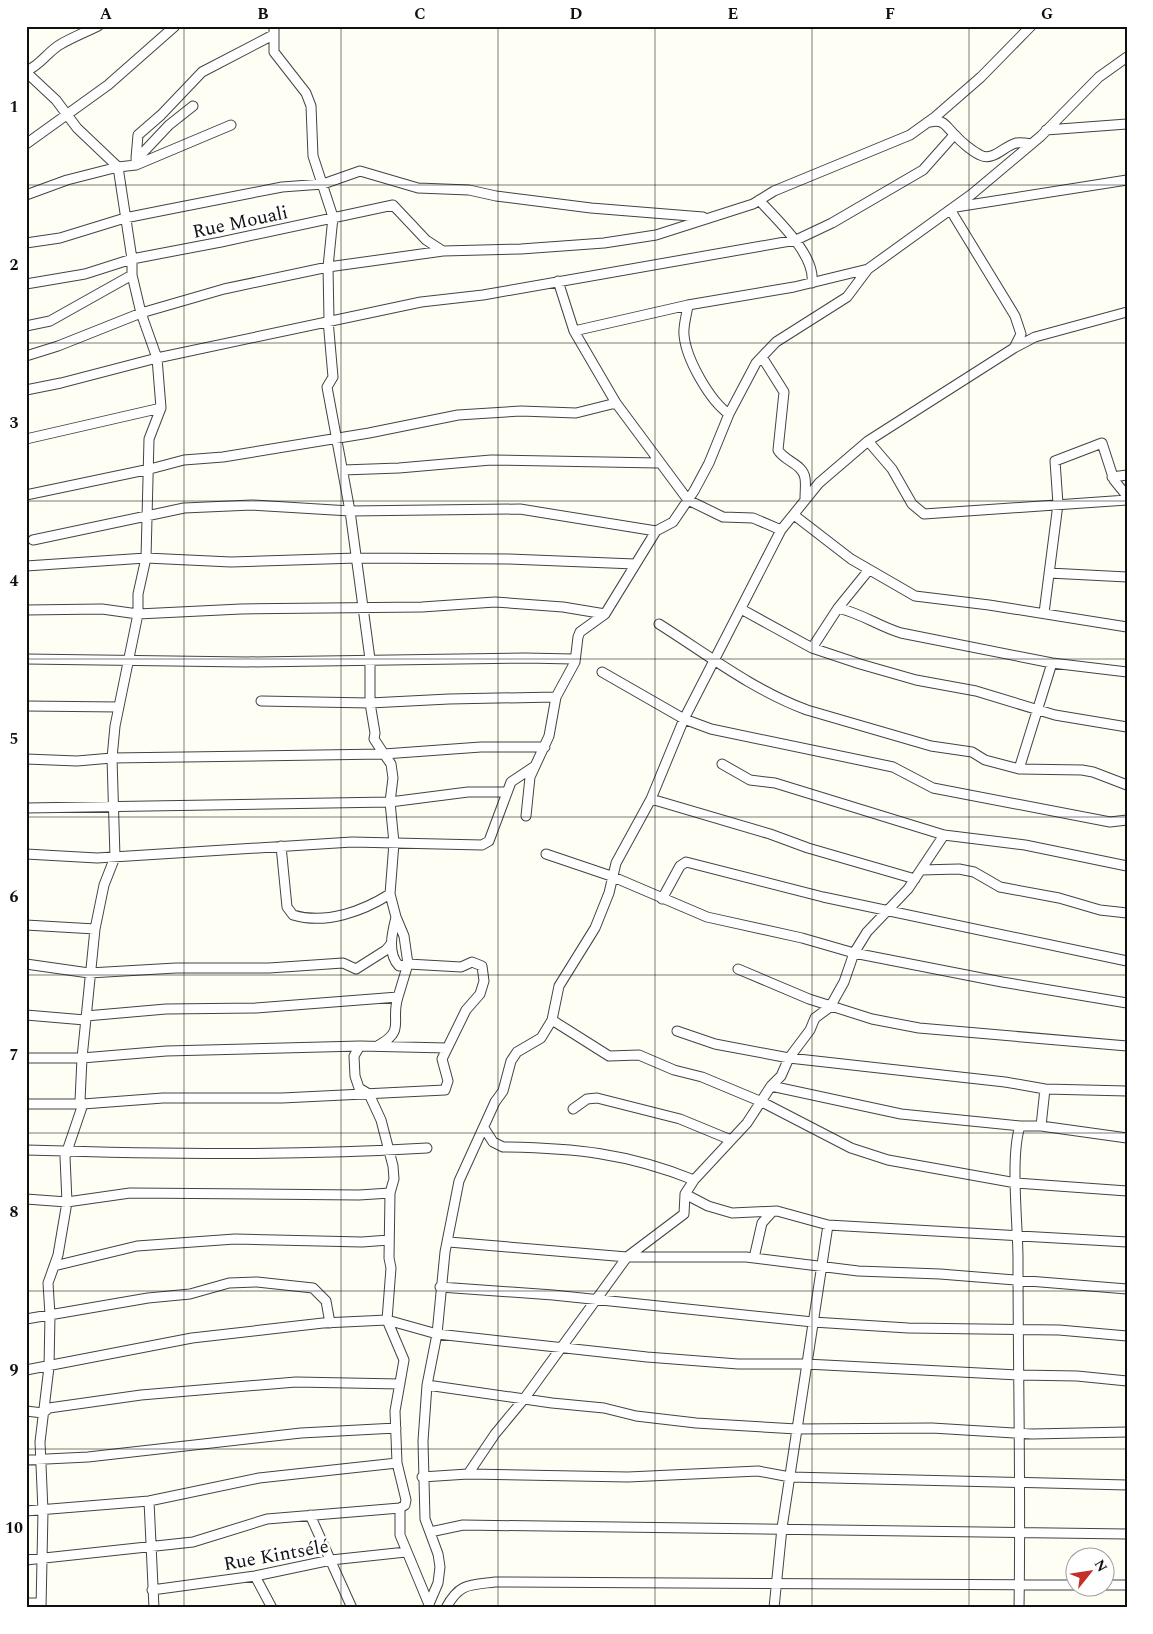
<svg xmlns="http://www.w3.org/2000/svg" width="1153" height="1634" font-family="Spectral,serif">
<rect width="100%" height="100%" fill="#fffef4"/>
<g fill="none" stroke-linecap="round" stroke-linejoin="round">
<g stroke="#434343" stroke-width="11">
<path id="street" d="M274,26V52L306,93L311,106L313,156L333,217L328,267L329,320
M26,71C40,66 48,51 61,44C73,37 86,32 98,26
M26,72L56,100L77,128L118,167L132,259V275L141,313L157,358L161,408L149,439L146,558L138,594V614L115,726L112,758L115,857L104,885L95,929L82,1058L80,1101L83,1104L65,1157L67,1202L58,1255L48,1283L50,1315L49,1367L40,1442L43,1511L41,1608
M930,122C945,119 945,126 955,135C961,142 972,151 980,155C993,162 1004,146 1016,143C1021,142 1026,143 1031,144
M1046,130L1127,124
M26,144L108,85L175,26
M136,158L138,135L161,115L202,72L273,35
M136,160L169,125L193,106
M26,195L67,180L118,167L136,165L231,125
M759,200C777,220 816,255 812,283
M956,207L1127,180
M26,243L60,238L125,218L165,210L282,187L323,184L360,171L418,188L469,190L496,196L591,208L703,217
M558,281L574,331L616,403L688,500L723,517L753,518L781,530
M26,284L85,274L132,259L221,242L393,205L426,240L443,251
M688,305C687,314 683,325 684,335C686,359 710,401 729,414
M328,320L333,377L327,387L350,511L370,659V703L375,733L374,739L384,754L481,747H545
M26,326L50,321L132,275
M574,331L688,305L794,287L868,269
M1014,348L1035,337L1127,312
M26,356L58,346L141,313L224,289L328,267L443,251L521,249L604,243L656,235L753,204L774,191L910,135L935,117L981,77L1031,26
M762,357L784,392L778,450C784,461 803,464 805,478C806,485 805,492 805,498
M26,390L61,383L157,358L421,302L483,295L796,240L832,223L923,170L954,135
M26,439L161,408
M868,441L892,469L912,504L924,514L1127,500
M343,470L399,468L491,460L658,463
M1112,477L1127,475
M26,495L150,469L184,460L223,457L369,433L458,415L521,411L576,413L616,403
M794,515L851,559L915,596L989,605L1127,627
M33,540L184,508L252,505L350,511L520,509L656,531
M26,566L146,558L231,562L357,558L509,559L635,564
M1049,573L1127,577
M838,608C863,614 878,626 901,633L1052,663L1127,672
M741,609L812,648L860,664L916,680L976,691L1055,715L1127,727
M26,610L102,609L138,614L241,609L422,607L495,602L563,607L605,614
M1044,613L1058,504L1055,461L1102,443L1114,480L1127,496
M659,624C708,655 753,690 807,710L931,746L972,752L985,760L1019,769L1082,770L1093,772L1127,785
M812,648L838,608L868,571
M26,659L246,662L525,658L573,659
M602,672L684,719L711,729L893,767L933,788L1110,822L1127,820
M261,701L370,703L449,699L556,697
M26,706L119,707
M26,759L77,761L112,758L384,754L391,764L393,778L390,802L394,843L390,894L396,917L404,936L408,964L398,997L256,1008L166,1009L86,1016
M722,764L750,780L775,783L944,835L1025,845L1127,866
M1019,769L1052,663
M651,799L770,834L808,848L915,879
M26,808L390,802L468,792H506
M526,816L530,777L549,736L556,697L575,662L578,637L580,632L605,614L656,531L673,522L694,491L709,463L729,414L756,363L776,342L847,297L868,269L972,194L1041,136L1099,77L1127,57
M281,846L287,907L293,915C326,925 363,911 390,894
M26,854L97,858L352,842L482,845L489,841L511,782L535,766
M546,854L611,876L707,917L802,938L854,953L1002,982L1127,1003
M921,870L959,869L974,872L1000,887L1059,898L1100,910L1127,913
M662,899L680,866L686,862L690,863L823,897L1127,961
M26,925L95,929
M26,964L89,973L176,968H269L343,963L356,969L386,950L391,944
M738,969L809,999L872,1019L919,1028L1127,1046
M26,1015L85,1020
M552,1020L609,1056L639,1055L674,1070L702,1077L762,1102L851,1148L888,1160L1016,1183L1127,1191
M677,1031L715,1044L789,1058L1005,1082L1045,1089L1127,1091
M379,1045C406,1030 390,1021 398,997
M26,1058H82L166,1051L360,1046L447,1048
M771,1086L901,1114L1020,1126H1041L1127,1138
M26,1104H83L163,1098H282L445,1090L448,1081L442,1059L466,1010L480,994L484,981L482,966L472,962L461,967L408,964L399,966C387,953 392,933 396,917
M573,1109L587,1099L597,1098L680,1119L731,1140
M1041,1126L1045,1089
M484,1128L493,1142L503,1147C574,1148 627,1153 694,1180
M26,1150C162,1154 292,1156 427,1148
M685,1194L708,1206L732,1213L777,1211L828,1225L1127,1242
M26,1199L67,1202L130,1193L359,1195L390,1193
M449,1242L627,1257H746L858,1271L940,1274L1127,1289
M754,1258L762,1223L772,1212
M54,1266L137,1246L235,1239L362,1242L389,1240
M440,1287L553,1295L813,1322L908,1328L1059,1330L1127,1336
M26,1319L148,1298L190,1294L229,1283L257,1282L313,1288L326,1301L330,1323
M26,1370L192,1338L323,1323L387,1320L437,1334L647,1357L738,1364H806L1019,1375L1077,1376L1127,1381
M427,1385L552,1403L604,1408L636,1416L696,1423L797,1429L932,1428L1032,1434L1127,1432
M26,1411L43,1413L49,1408L141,1395L296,1382L400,1384
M26,1460L88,1457L301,1433L396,1428
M468,1474L495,1434L524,1399L627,1257L684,1214L685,1194L694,1180L747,1123L771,1086L781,1076L789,1058L810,1030L815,1018L830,1007L844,982L854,953L867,932L908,889L944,835
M422,1477L468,1474L628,1477L758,1471L790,1477L1127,1485
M149,1501L154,1608
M400,1508V1535L430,1607
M26,1511L149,1501L259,1478L397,1463
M310,1515L352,1608
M430,1532L463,1525L1127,1534
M26,1560L193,1542L267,1519L400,1508L405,1505L406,1500L397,1463L395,1411L404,1360L387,1320L391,1268L389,1258L390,1193L394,1179L393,1166L381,1120L369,1094L359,1088L355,1076L354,1056L360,1046
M255,1576L272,1608
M1106,1585H1127
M152,1590L255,1576L331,1560L406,1552
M26,1603H41
M429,1604L438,1583L440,1567L438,1554L425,1519L423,1441L427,1385L437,1334L445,1252L459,1181L495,1102L503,1091L511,1061L517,1052L541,1038L552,1020L559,986L595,928L609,893L616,863L651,799L684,719L781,530L819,483L868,441L1014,348L1021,334L1015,316L951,211
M446,1608C459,1583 470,1585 495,1582L1076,1585
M774,1608L782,1528L828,1225
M1019,1608C1021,1491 1018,1375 1018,1259C1018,1224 1010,1157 1020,1126"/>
</g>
<use href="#street" stroke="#fff" stroke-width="9"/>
</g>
<path fill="none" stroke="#101010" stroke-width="1" stroke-opacity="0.55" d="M184,26V1608M341,26V1608M498,26V1608M655,26V1608M812,26V1608M969,26V1608M26,185H1127M26,343H1127M26,501H1127M26,659H1127M26,817H1127M26,975H1127M26,1133H1127M26,1291H1127M26,1449H1127"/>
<g text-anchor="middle" stroke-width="5" stroke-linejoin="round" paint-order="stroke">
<g font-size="19" fill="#101010" stroke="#fff">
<text transform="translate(240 221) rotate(-12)" y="7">Rue Mouali</text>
<text transform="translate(276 1554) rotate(-10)" y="7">Rue Kintsélé</text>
</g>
</g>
<rect width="1153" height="1634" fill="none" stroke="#ffffff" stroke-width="55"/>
<g transform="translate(1090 1572) rotate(60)"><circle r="24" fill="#ffffff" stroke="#9f9f9f"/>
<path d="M0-4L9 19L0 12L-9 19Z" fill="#c43025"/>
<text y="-8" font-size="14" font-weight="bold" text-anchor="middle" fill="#101010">N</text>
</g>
<rect x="28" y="28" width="1098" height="1578" fill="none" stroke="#101010" stroke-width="2"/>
<g font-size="16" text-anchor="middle" font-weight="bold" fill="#101010">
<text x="106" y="19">A</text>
<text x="263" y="19">B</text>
<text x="420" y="19">C</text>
<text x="576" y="19">D</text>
<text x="733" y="19">E</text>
<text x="890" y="19">F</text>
<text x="1047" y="19">G</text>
<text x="14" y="112">1</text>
<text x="14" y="270">2</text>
<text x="14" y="428">3</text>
<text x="14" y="586">4</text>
<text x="14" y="744">5</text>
<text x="14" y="902">6</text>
<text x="14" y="1060">7</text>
<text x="14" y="1217">8</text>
<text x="14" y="1375">9</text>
<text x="14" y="1533">10</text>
</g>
</svg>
